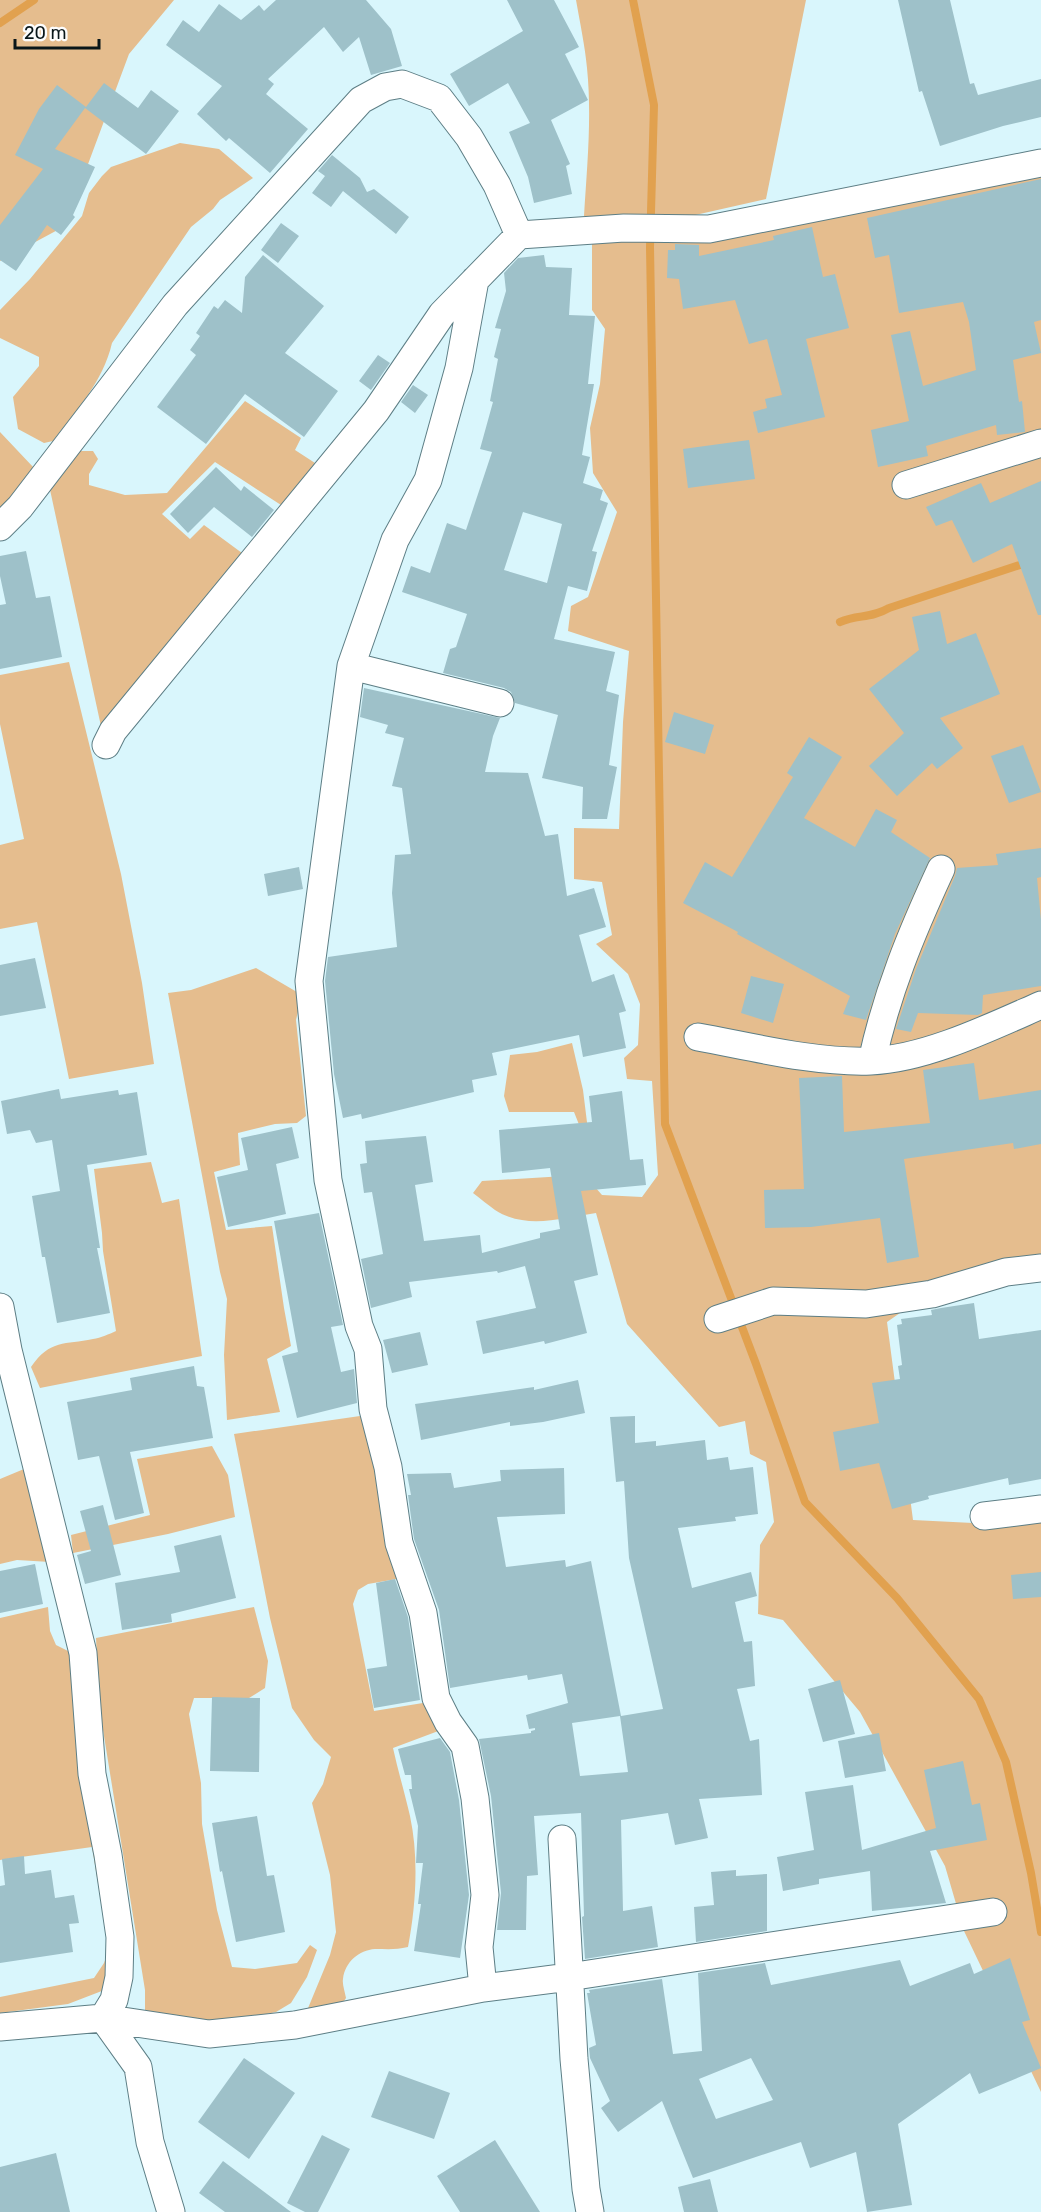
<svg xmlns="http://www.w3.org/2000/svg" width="1041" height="2212" font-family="Rubik,sans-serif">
<rect width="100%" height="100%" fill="#d9f6fc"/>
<path fill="#e5bd8e" d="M0,0H174L129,54L65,226L0,261Z
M576,0H806L766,199L682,218L584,216C587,167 592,117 587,68C585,46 580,23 576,0Z
M180,143L219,149L253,178L220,200L213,209L191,227L112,343C103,382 77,409 53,441L44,443L18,429L13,397L39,366V357L0,338V310L30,279L82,216L89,193L102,176L111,167Z
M1041,163V1259L959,1272L887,1322L913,1520L973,1523L1041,1519V2092L964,1931L945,1866L860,1712L783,1620L758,1614L760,1545L774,1522L766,1462L750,1454L745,1421L719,1427L627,1324L596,1213C562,1218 526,1230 495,1210C488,1205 481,1199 473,1193L482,1181L581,1175L584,1137L574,1112H509L504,1096L510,1055L537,1052L572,1043L583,1090L595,1187L602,1195L642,1197L658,1175L652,1081L627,1079L624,1058L638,1045L640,1004L628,974L596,944L612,935L602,882L574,879V828L619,829L623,722L629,651L568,631L571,606L588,597L617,512L593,473L590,428L600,384L605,329L592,310V236L709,229Z
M245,401L301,438L295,450L315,463L281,505L215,462L162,514L190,539L204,525L242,553L211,590L102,731L49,485L80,451H93L98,459L89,474V485L125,495L167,493Z
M0,432L34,468L0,515Z
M69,662L121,874L142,983L154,1064L69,1079L37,922L0,929V845L24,839L0,724V675Z
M256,968L302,995L296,1020L306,1116L297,1123L275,1124L238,1133L240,1165L214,1172L226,1230L272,1226L284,1308L291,1346L267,1359L280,1412L227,1420L224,1355L227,1299L220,1272L168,993L191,990Z
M151,1162L162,1203L179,1199L202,1356L40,1388L31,1367C50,1339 65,1345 93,1339C101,1338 109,1334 116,1331L103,1251L102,1233L94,1169Z
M367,1415L408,1577L368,1584L358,1590L353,1604L374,1711L429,1702L441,1730L393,1748C398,1771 405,1794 410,1816C419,1858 416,1905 408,1947C396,1950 387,1949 375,1949C359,1950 345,1962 343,1979C342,1984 345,1992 346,1998L328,2026L306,2013L330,1955L336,1932L330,1875L312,1803L323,1784L331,1757L314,1740L292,1708L270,1618L234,1434Z
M212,1446L228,1475L235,1517L168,1534L73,1553L71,1535L150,1515L137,1459Z
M24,1469L50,1562L17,1560L0,1564V1479Z
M48,1607L50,1631L56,1645L72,1653L112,1914L107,1989L68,2004L0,2013V1997L94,1978L104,1963L109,1950L92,1847L0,1860V1618Z
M254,1607L268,1661L265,1688L249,1698H194L189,1714L201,1783L202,1824L217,1910L232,1967L255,1969L297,1963L310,1945L317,1950L307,1977L291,2003L276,2012L199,2029L145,2020V1990L99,1705L96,1638Z"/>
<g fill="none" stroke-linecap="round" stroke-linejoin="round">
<path stroke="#e1a14f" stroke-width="8" d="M633,0L654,105L650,247L665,1124L756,1364L805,1502L897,1598L979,1699L1006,1762L1031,1873L1041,1932
M0,23L34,0
M840,622C858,614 870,619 889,608L1041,558"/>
</g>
<path fill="#9ec1c9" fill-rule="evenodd" d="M276,0H366L391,29L402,66L371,75L359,37L343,52L324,27L268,79L274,84L266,94L308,129L270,173L229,138L226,141L197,114L222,86L166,45L183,20L199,32L219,4L241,20L259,5L264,11Z
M507,0H554L579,47L565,54L588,100L551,120L570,164L566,166L572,194L534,203L528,177L509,132L530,123L508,83L469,106L450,74L523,31Z
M898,0H950L970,84L974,83L978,95L1041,79V117L1003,126L940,146L922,91L919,92Z
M104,83L138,108L151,90L179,111L146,154L85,108L55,149L95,167L73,215L75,217L61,235L47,225L16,271L0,260V225L43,169L15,155L39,109L57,85L86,107Z
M332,155L360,178L367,192L374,189L409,217L396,234L343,191L331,207L312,193L325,176L318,171Z
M1041,179V320L1034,322L1041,353L1013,360L1019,402L1022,401L1025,432L997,435L996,425L926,446L928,456L878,467L871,430L909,421L891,335L910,331L923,386L976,370L969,322L963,302L899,313L889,255L875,258L867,218Z
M281,223L299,236L278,263L261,250Z
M812,227L823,277L835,274L849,328L806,339L825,417L758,433L753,412L767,408L765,399L782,395L767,339L749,344L735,300L683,309L679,279L667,278L668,250H675V244L699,245V256L774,240L773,236Z
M263,255L324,306L285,353L338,391L304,437L245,394L206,444L157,407L196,355L190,350L200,336L196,333L214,306L218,309L225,300L242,313L245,277Z
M544,255L546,267L572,268L569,315L595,316L588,384H594L582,455L590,457L583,483L603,490L600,500L608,503L592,551L597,552L587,591L568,586L554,639L615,652L606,691L619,695L609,765L617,767L607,819H582L583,787L542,778L558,715L515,703L511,692L504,688L443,673L450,649L456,647L467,614L402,592L411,566L430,573L447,523L466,530L492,452L480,449L493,402L490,401L498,359L494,357L501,329L495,328L506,291L504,273L518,258ZM523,512L562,524L547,583L504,570Z
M378,355L390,363L371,390L359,381Z
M413,385L428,395L415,413L401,402Z
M749,440L755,479L688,488L683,449Z
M216,467L241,491L244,486L274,510L252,537L214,507L188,533L170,514Z
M1041,481V615H1038L1012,544L973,563L952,520L936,526L926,507L981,483L990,503Z
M26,551L36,598L50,596L62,657L0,669V605L6,604L0,576V556Z
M940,611L947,644L976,633L1000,694L940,718L963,748L937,769L932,763L897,796L869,766L904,733L869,689L919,650L912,617Z
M364,688L500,718L493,736L485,772L528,773L545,836L558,834L567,896L594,888L606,927L579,935L592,982L614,974L626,1011L619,1013L626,1048L583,1057L579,1035L492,1053L497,1075L472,1080L474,1092L362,1119L361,1114L343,1118L334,1074L325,981L328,957L397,947L392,893L395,855L411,854L402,788L392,786L404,738L385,733L388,725L360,717Z
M674,712L714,725L705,754L665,742Z
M809,737L842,757L804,818L855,847L876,809L897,820L891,832L930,858L895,934L866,1020L843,1014L850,996L737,934L738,932L683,903L705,862L732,877L793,777L787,773Z
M1023,745L1041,792L1009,803L991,756Z
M1041,848V877L1037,878L1041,920V986L983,995L982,1013L978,1015L918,1013L911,1032L896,1029L916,969L955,876L957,868L998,865L996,854Z
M299,867L303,889L268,896L264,874Z
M35,958L46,1008L0,1016V965Z
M751,976L784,984L773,1023L741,1013Z
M974,1063L979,1100L1041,1090V1144L1014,1149L1013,1143L904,1159L919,1257L887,1263L880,1218L811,1227L765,1228L764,1190L804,1189L799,1078L842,1076L844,1132L930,1123L923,1070Z
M59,1089L61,1099L118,1090L119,1095L137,1092L147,1155L87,1165L100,1248H97L110,1313L57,1323L45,1257H42L32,1196L60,1191L52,1140L36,1143L30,1130L7,1134L1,1101Z
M622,1091L630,1160L643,1159L646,1185L581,1191L598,1275L574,1281L587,1333L545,1344L544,1341L483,1354L476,1321L536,1308L525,1266L498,1273L497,1271L409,1282L412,1297L371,1308L361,1259L383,1254L372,1192L364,1193L360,1164L367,1163L365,1141L426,1136L433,1182L415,1185L424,1241L480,1235L482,1253L540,1238V1233L560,1229L550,1168L502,1173L499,1130L592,1122L589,1096Z
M292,1127L299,1158L276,1164L286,1214L228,1227L217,1177L248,1170L241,1138Z
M319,1213L343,1325L331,1327L341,1372L354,1369L357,1403L297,1418L282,1356L298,1352L274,1221Z
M974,1303L979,1339L1041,1330V1479L1009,1485L1008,1478L928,1496L929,1499L892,1509L879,1463L840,1471L833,1432L879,1423L872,1383L900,1379L898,1366L902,1365L897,1325L902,1324L901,1319L932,1315L931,1310L941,1308Z
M420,1332L428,1365L392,1373L383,1340Z
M194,1366L197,1386L204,1387L213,1438L130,1452L144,1513L115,1520L99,1456L78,1460L67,1402L132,1390L130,1378Z
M578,1380L585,1413L543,1422L510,1426V1422L421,1440L415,1404L534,1387V1390Z
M635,1416V1443L656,1441V1446L705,1440L707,1460L728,1457L730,1470L753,1467L758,1514L735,1517L736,1521L678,1528L692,1588L751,1572L757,1596L735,1602L744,1642L752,1641L755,1686L737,1689L750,1741L759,1739L762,1795L699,1799L708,1838L675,1845L668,1813L621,1820L623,1911L652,1906L658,1947L585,1959L582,1917L584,1916L581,1813L534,1816L538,1875L527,1876L526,1930H497L501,1893L491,1796L479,1739L531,1733V1731L535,1730V1728L529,1729L526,1715L568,1703L562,1674L528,1680L527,1675L450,1688L439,1610L414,1539L408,1495H411L407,1474L451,1473L454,1488L501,1481L500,1470L564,1468L565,1514L497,1517L506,1567L565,1560L566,1567L591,1561L621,1716L663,1709L629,1558L624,1481L616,1482L610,1417ZM620,1716L628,1772L580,1776L572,1723Z
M103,1505L121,1575L85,1584L77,1555L91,1551L80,1511Z
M221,1535L236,1598L171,1614L172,1622L122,1630L115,1583L180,1572L174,1546Z
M35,1564L43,1604L0,1613V1571Z
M1041,1572V1597L1013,1599L1011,1575Z
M395,1579L408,1617L420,1700L374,1708L367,1669L387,1666L376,1583Z
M840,1680L855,1734L823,1742L808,1689Z
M212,1697L260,1698L259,1772L210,1771Z
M879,1733L886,1771L845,1778L838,1741Z
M440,1738L450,1752L459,1800L469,1895L460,1958L414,1951L421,1904H418L423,1863H416L418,1826L409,1789H412L411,1775H405L398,1749Z
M963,1761L972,1805L980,1803L987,1840L930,1851L946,1903L872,1911L870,1871L819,1879V1884L783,1891L777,1857L814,1850L805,1792L853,1785L862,1850L936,1828L924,1770Z
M257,1816L267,1876L274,1875L285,1932L236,1942L222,1871L220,1872L212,1823Z
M24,1856L25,1874L51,1870L55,1898L74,1895L79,1923L69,1924L73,1952L0,1963V1886L5,1885L2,1859Z
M736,1870V1876L767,1874V1931L696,1942L694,1907L714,1905L711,1872Z
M1010,1958L1030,2020L1022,2022L1041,2068L979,2094L970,2073L898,2124L912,2205L867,2212L856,2152L810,2168L801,2142L693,2178L662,2101L618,2132L601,2108L610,2101L590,2058L589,2048L596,2045L587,1993H590L589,1990L662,1979L673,2054L702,2051L698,1973L765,1963L771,1985L900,1960L910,1986L970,1963L974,1974ZM751,2058L773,2100L716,2119L699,2079Z
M244,2058L295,2093L249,2159L198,2122Z
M389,2071L450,2093L434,2139L371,2117Z
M322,2135L350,2149L318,2212H305L287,2203Z
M495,2140L540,2212H460L437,2176Z
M56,2153L70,2212H0V2167Z
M223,2161L291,2212H225L199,2193Z
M710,2179L718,2212H684L678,2187Z"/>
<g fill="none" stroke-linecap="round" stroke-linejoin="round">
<g stroke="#5d7e85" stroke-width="29">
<path id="minor" d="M475,280L459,368L428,480L395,540L351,666L309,981L328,1180L359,1326L368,1349L373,1409L388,1467L399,1543L423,1613L436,1698L448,1722L465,1746L475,1798L485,1895L479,1947L483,1988
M906,485L1041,443
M0,527L20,507L175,305L361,100L385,87L402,84L439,98L469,137L497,185L519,235
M351,666L500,703
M106,745L113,731L376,411L442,314L519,235L624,228L709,229L1041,163
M698,1037C753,1047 815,1063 871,1061C925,1059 991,1027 1041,1005
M872,1061C887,992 911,934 941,869
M0,1307L8,1350L83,1653L92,1774L108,1855L120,1937L119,1977L114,2000L103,2018
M718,1319L773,1301L866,1304L932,1294L1006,1272L1041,1268
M984,1516L1041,1509
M562,1839L574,2059L586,2189L590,2212
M103,2018L138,2067L150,2142L171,2212
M0,2027L103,2018L209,2034L295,2025L483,1988L569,1977L993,1912"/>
</g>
<use href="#minor" stroke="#fff" stroke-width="27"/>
</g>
<path d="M15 39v9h84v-9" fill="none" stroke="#091619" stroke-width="3"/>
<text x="24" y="39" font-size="18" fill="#091619" stroke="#fdfdfd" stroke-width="4.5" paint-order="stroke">20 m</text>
</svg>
